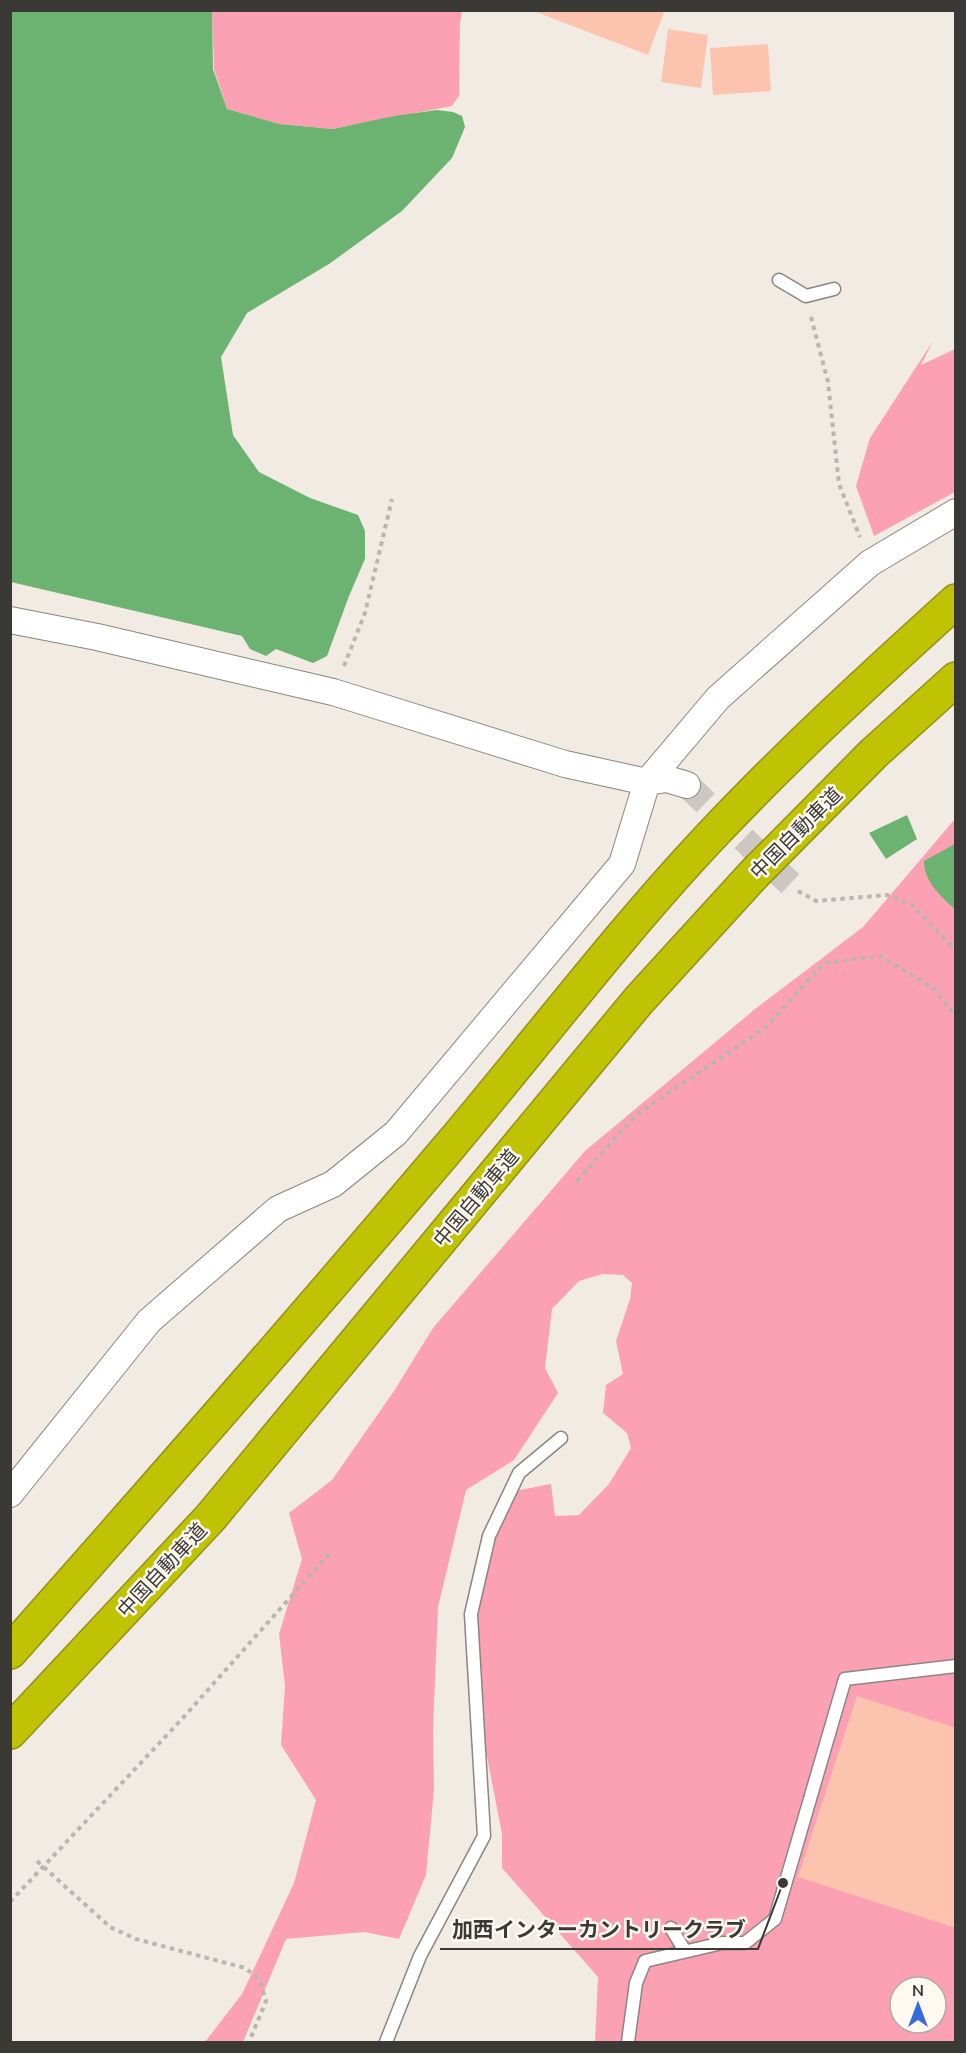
<svg xmlns="http://www.w3.org/2000/svg" width="966" height="2053" font-family="'Nunito Sans','Noto Sans JP',sans-serif">
<rect width="100%" height="100%" fill="#f1ebe4"/>
<path fill="#fba1b3" fill-rule="evenodd" d="M212,11H462L460,23L459,96L452,106L333,129L279,124L227,109L214,69Z
M933,341L921,365L955,349V492L874,536L856,486L870,438Z
M955,819V2042H595L598,1977L502,1868V1834L474,1689L475,1577L504,1493L551,1484L555,1516L579,1515L609,1484L631,1448L627,1433L603,1413L606,1385L623,1374L616,1341L630,1299L632,1283L623,1275L603,1274L579,1281L552,1309L545,1368L558,1393L514,1460L466,1490L438,1607L433,1728L434,1789L426,1875L399,1939L364,1932L286,1939L243,2042H205L242,1994L294,1883L316,1800L281,1745L285,1686L279,1634L302,1559L289,1513L332,1480L394,1391L433,1328L585,1151L755,1009L863,927ZM900,1987H936V2023H900Z"/>
<path fill="#6cb270" d="M11,10L212,11L213,69L227,109L279,124L333,129L394,116L437,110L453,112L462,116L465,127L452,158L402,211L329,264L247,313L221,357L233,435L259,472L310,498L358,515L365,531V559L349,596L327,656L313,663L276,649L266,656L250,649L242,636L11,582Z
M907,815L917,839L886,859L869,833Z
M955,844V909C940,896 924,881 924,861Z"/>
<path fill="#fcc4ae" d="M531,10H665L648,55Z
M668,29L708,35L701,88L661,82Z
M768,44L771,91L713,95L710,48Z
M857,1696L956,1728V1928L798,1877Z"/>
<g fill="none" stroke-linecap="round" stroke-linejoin="round">
<path stroke="#cdc7c1" stroke-width="26" stroke-dasharray="26 13" stroke-linecap="butt" d="M687,785L798,891"/>
<g stroke="#8b867f" stroke-width="15">
<path id="lane" d="M779,280L806,296L834,289
M671,1928L685,1951
M386,2042L420,1956L484,1836L471,1614L489,1536L519,1473L561,1438
M628,2042L636,1983L645,1961L722,1943H745L775,1919L845,1679L956,1666"/>
</g>
<g stroke="#8b867f" stroke-width="28">
<path id="street" d="M10,620L97,637L333,692L565,764L647,782L667,779L687,785
M10,1494L149,1321L278,1209L333,1184L396,1133L622,864L647,782L718,698L870,563L956,512"/>
</g>
<g stroke="#919315" stroke-width="36">
<path id="highway" d="M10,1652C158,1485 305,1317 449,1147C536,1044 617,936 710,837C788,754 871,678 956,601
M10,1732L211,1517L639,1000L755,873L874,753L956,679"/>
</g>
<path stroke="#bab5af" stroke-width="4" stroke-dasharray="4.5 4.5" stroke-linecap="butt" d="M811,317L828,382L839,484L860,537
M344,666L365,613L392,499
M798,891L816,901L887,895L912,905L956,951
M577,1181L636,1115L765,1028L824,963L880,956L933,988L956,1016
M37,1861L110,1927L136,1939L245,1968L259,1979L266,2001L249,2042
M10,1902L182,1719L329,1554"/>
<use href="#lane" stroke="#fff" stroke-width="12"/>
<use href="#street" stroke="#fff" stroke-width="26"/>
<use href="#highway" stroke="#c0c303" stroke-width="33"/>
</g>
<g text-anchor="middle" stroke-width="5" stroke-linejoin="round" paint-order="stroke">
<g font-size="20" fill="#3b3936" stroke="#fef9f1">
<text transform="translate(796 833) rotate(-45)" y="7">中国自動車道</text>
<text transform="translate(476 1198) rotate(-50)" y="7">中国自動車道</text>
<text transform="translate(162 1570) rotate(-47)" y="7">中国自動車道</text>
</g>
</g>
<path fill="none" stroke="#3b3936" stroke-width="2" d="M783 1883L758 1949H440"/>
<circle fill="#3b3936" stroke="#fef9f1" stroke-width="2" cx="783" cy="1883" r="6"/>
<g font-size="21" text-anchor="middle" font-weight="bold" fill="#3b3936" stroke="#fef9f1" stroke-width="5" stroke-linejoin="round" paint-order="stroke">
<text x="599" y="1937">加西インターカントリークラブ</text>
</g>
<rect width="966" height="2053" fill="none" stroke="#3b3936" stroke-width="24"/>
<g transform="translate(918 2005)"><circle r="28" fill="#fef9f1" stroke="#b0aca6" stroke-width="1.5"/>
<path d="M0-4.5L10 22L0 15L-10 22Z" fill="#376bda"/>
<text y="-9" font-size="16" font-weight="bold" text-anchor="middle" fill="#3b3936">N</text>
</g>
</svg>
